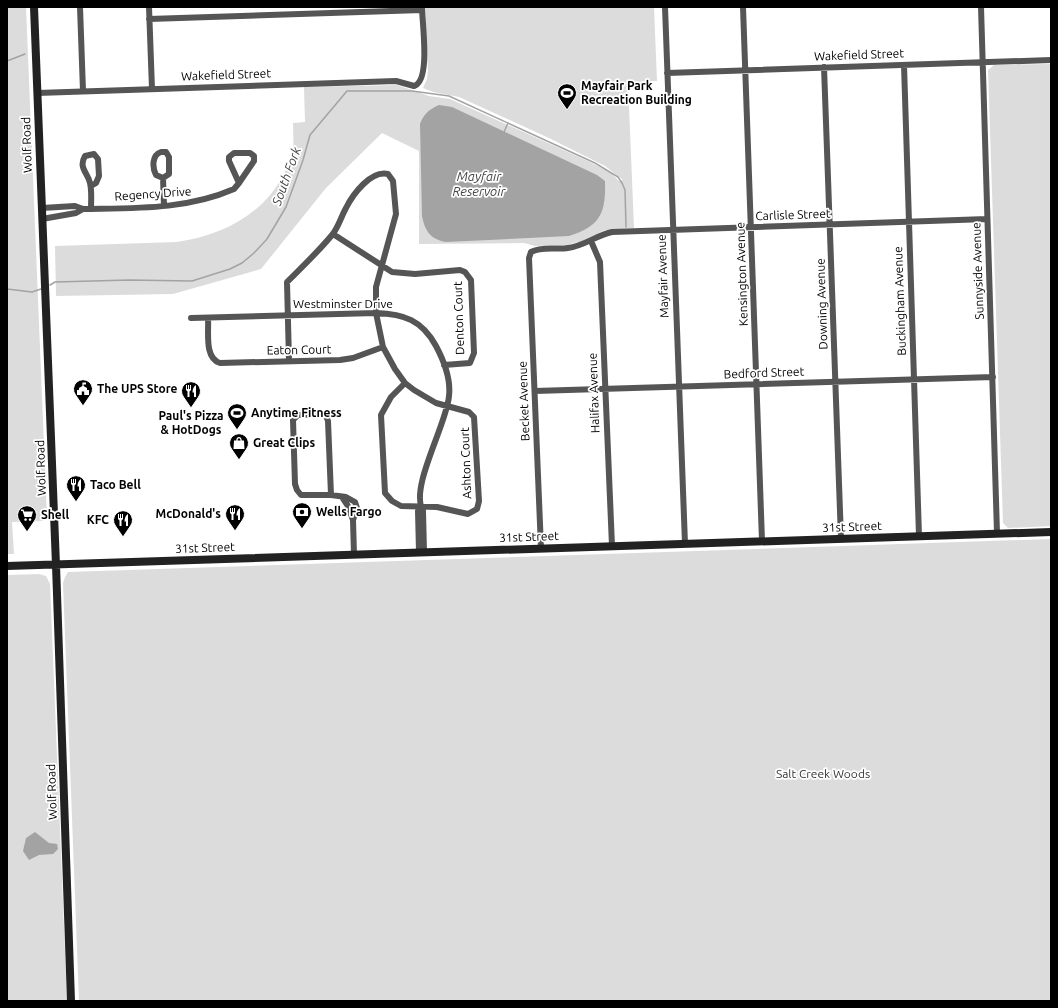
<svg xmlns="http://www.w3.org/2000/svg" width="1058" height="1008" font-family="Ubuntu,sans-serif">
<rect width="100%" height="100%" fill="#fff"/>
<path fill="#dcdcdc" d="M7,7H26L47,518L43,521L12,522L14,554H7Z
M425,7H654L657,81L628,82L634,228L605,230L582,241L567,245L535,246L524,243L419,244V151L382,133L326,188L261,269L173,294L56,296L55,246L177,242C221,236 263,215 284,174C287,167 292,159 293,151C294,142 293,132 293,123L305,122L304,87L397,85L429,96L450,99L590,162L611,173L619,181L623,180L605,166L551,139L459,97L433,92L423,88L427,79L428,70Z
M1051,64V526L1008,528L1003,523L988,70L994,65Z
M1051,539V1001H79L63,583L65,577L68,572Z
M39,574L46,576L50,584L67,1001H7V575Z"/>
<path fill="#a3a3a3" d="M439,105L452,107L597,175L605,181C606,214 600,226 569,236L446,242C430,239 425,231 422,216L420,124C424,114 428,110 439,105Z
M35,832L49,843L57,844L58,849L53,854L39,855L29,860L23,851L26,838Z"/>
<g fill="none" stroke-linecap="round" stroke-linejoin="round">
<path stroke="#a3a3a3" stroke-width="1.5" d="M7,61L25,54
M504,132L508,123
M50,285L55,282L129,280L192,281L230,269L242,263L254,253L267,239L286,207L303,160L310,135L347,91H412L449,96L595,163L618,177L622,183L625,190L626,227
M7,289L32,292L41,289"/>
<path stroke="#555" stroke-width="6" d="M80,7L83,91
M149,7L152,89
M665,7L685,544
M743,7L762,541
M981,7L997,533
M149,19L422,10
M904,65L919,536
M824,67L841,539
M667,73L1051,60
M37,93L396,81L414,86C431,81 422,23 422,7
M161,152H166L169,157V174L163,178L156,175C152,167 152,155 161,152Z
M163,178L164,206
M91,186L96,183L99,176L98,159L94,154L85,156C78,168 88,173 90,183C92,191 91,200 91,209
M42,208L75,206L83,209C134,208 186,210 234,189L239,183L254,161V156L250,153H234L229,157V161L239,183
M42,219L76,213L83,209
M333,234L392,272L415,274L460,270L465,272L471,280L474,353L470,363L444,365
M591,241L600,262L612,546
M191,318L376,313C404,314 422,320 436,346C444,361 451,379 449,396C447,424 409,488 423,511L424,552
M208,318C209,332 204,358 220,363L340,360L353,358L383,347
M289,361L287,282C302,267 318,252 332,235C338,228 341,217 346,208C353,194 371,170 388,174L393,181L396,214L376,287V313L383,347L395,369L405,383L414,390L436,403L469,412L474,417L479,501L477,509L468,514L437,507L401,506L392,501L385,493L381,415L391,397L405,383
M535,391L993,377
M320,414L326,416L328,421L331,495H301L297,490L295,484L293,420L298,415Z
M331,495L346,497L355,502L357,508L353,520
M342,497L348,506L353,520L354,555
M541,548L529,258L531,252C542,246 557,250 568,248C584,246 597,235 612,232L987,219
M419,552L418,511L420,506"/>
<path stroke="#222" stroke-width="8" d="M34,7L56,565L71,1001
M7,566L1051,532"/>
</g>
<defs>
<g id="stadium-pin" transform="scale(1)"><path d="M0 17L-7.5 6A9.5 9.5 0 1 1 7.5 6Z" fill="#000" stroke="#fff"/><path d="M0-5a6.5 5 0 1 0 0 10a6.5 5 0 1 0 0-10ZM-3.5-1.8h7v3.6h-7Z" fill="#fff"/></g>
<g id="civic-pin" transform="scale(1)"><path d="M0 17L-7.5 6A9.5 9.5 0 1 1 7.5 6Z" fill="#000" stroke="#fff"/><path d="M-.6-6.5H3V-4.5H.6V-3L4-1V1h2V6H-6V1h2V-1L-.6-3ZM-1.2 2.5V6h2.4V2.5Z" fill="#fff"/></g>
<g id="restaurant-pin" transform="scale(1)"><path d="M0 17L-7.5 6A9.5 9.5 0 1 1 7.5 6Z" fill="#000" stroke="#fff"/><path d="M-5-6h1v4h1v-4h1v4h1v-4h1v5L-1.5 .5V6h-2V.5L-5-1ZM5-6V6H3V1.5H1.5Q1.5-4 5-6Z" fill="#fff"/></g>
<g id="shop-pin" transform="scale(1)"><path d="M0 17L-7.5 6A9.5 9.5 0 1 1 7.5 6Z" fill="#000" stroke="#fff"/><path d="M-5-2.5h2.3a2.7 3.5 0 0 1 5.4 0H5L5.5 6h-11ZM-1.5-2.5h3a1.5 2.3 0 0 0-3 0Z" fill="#fff"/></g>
<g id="bank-pin" transform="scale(1)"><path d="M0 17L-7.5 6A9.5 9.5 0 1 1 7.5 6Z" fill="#000" stroke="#fff"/><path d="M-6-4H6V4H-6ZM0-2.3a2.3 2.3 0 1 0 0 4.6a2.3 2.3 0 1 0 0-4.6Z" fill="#fff"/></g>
<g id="supermarket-pin" transform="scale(1)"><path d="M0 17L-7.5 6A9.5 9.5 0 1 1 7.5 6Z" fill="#000" stroke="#fff"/><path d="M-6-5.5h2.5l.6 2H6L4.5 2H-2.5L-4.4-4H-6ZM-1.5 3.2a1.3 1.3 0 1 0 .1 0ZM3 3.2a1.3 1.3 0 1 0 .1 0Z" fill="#fff"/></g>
</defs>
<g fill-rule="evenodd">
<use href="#stadium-pin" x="567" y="93"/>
<use href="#civic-pin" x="83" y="389"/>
<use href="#restaurant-pin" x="191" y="391"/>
<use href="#stadium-pin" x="237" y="413"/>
<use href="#shop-pin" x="239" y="443"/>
<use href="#restaurant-pin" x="76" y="485"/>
<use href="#bank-pin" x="302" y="512"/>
<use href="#restaurant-pin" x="235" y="514"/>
<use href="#supermarket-pin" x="27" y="515"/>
<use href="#restaurant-pin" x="123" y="520"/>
</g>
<g text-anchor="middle" stroke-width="3.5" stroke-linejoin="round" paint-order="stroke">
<g font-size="12" fill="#000" stroke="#fff">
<text transform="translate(859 55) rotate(-2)" y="4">Wakefield Street</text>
<text transform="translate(226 75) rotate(-2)" y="4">Wakefield Street</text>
<text transform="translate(27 145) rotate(-92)" y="4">Wolf Road</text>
<text transform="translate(153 194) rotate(-4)" y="4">Regency Drive</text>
<text transform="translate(793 215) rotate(-2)" y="4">Carlisle Street</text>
<text transform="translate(978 271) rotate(-92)" y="4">Sunnyside Avenue</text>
<text transform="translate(742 274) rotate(-92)" y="4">Kensington Avenue</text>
<text transform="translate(663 276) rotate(-92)" y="4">Mayfair Avenue</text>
<text transform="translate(900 301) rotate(-92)" y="4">Buckingham Avenue</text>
<text x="343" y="308">Westminster Drive</text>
<text transform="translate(822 304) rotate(-92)" y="4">Downing Avenue</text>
<text transform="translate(459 318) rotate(-92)" y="4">Denton Court</text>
<text transform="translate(299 350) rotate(-1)" y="4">Eaton Court</text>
<text transform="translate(764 373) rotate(-2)" y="4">Bedford Street</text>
<text transform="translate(594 393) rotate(-92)" y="4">Halifax Avenue</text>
<text transform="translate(524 401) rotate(-92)" y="4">Becket Avenue</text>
<text transform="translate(466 463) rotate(-92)" y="4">Ashton Court</text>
<text transform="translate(41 468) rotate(-92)" y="4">Wolf Road</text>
<text transform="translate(852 527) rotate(-2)" y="4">31st Street</text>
<text transform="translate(529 537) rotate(-2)" y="4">31st Street</text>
<text transform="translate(205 548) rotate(-2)" y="4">31st Street</text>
<text transform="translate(52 792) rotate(-92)" y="4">Wolf Road</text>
</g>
<g font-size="12" font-weight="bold" fill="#000" stroke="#fff" text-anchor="start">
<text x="581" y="90">Mayfair Park<tspan x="581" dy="14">Recreation Building</tspan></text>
<text x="97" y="393">The UPS Store</text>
<text x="251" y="417">Anytime Fitness</text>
<text x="191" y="420" text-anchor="middle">Paul's Pizza<tspan x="191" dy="14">&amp; HotDogs</tspan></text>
<text x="253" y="447">Great Clips</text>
<text x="90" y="489">Taco Bell</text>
<text x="316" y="516">Wells Fargo</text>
<text x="221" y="518" text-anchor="end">McDonald's</text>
<text x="41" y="519">Shell</text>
<text x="109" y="524" text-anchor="end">KFC</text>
</g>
<g font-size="12" fill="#333" stroke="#fff">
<text x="823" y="778">Salt Creek Woods</text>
</g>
<g font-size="13" font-style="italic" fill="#444" stroke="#fff">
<text transform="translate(286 176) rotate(-70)" y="5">South Fork</text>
<text x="479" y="181">Mayfair<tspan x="479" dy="15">Reservoir</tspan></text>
</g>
</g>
<rect width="1058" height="1008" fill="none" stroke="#000000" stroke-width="16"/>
</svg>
